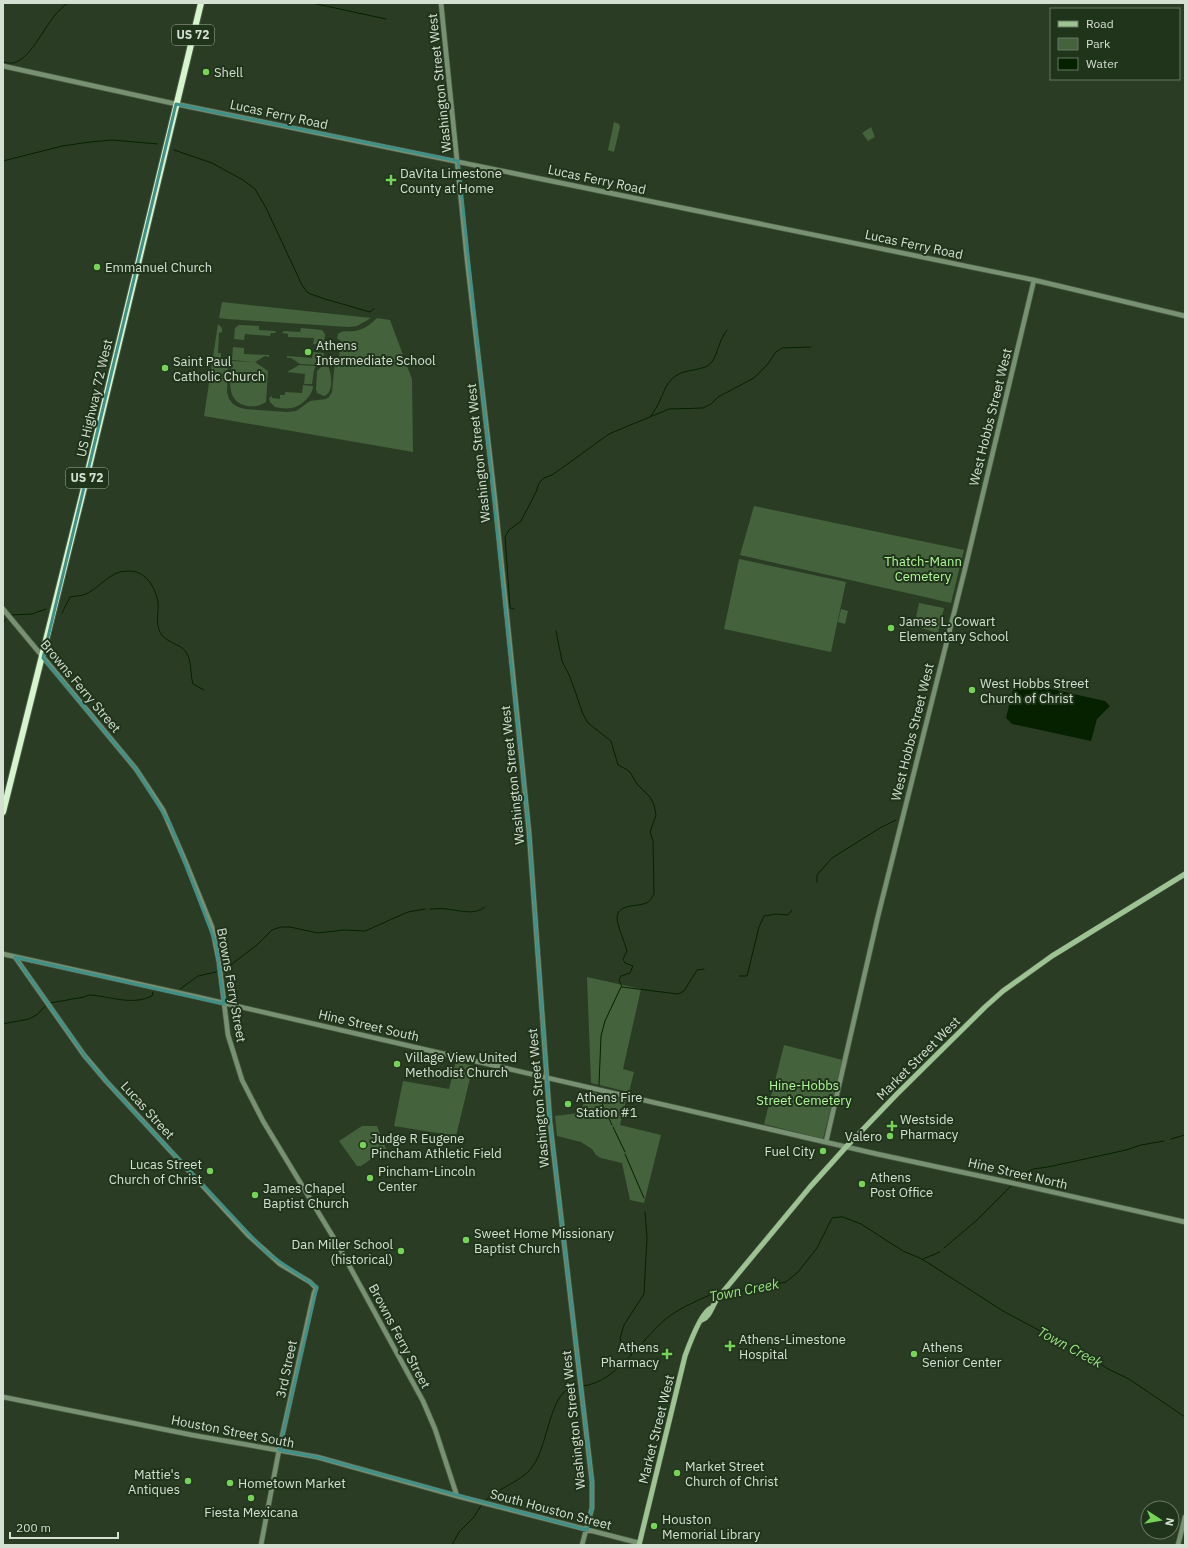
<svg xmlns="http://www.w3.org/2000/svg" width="1188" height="1548" font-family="'IBM Plex Sans',sans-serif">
<rect width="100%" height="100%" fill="#2a3d24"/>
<path fill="#44623b" d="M614,122L619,124L620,127L614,152L608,150Z
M871,127L875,137L868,141L862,133Z
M222,302L371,318L357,326L348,327L227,319L219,318Z
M377,318L390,320L412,379L413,452L204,416L218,324L222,328V332L219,333L218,353H221V357L228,362L227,392L229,399L233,404L238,407L245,409L287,412L296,411L310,401L326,399L329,397L332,392L335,361L339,360L340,340L337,339L338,334C342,330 348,332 354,331C363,330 370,325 377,318Z
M239,325L259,326V330L275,331L276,333H271L270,336L245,334L244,340L234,339L235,328Z
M301,328L322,330L325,334L324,345L313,344L314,338L288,337V334L282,333L284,331L300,332Z
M233,347L244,348V354L269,355V357L265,356L255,362L232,360Z
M313,352L324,353L323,360L318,365L300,364L291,358H287V356L312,358Z
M232,361L255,362L268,371L266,402C260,406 255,407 248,406C225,403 230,378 232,361Z
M324,364L328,366C332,374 334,393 324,396L317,393L316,389L317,371Z
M299,365L316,366L314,370L312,384H304L305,374L287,372Z
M303,385L313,386C313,395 301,407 291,408C286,409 280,408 275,407L270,402L269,398L272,396V398L280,399V395H285V392L302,393Z
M754,506L964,550L951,603L740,555Z
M739,559L846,582L831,652L724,629Z
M919,603L944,608L938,633L914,626Z
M841,609L848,611L845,624L838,622Z
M587,977L641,989L623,1069L634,1072L629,1092L591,1083Z
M784,1045L843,1060L823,1139L764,1124Z
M456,1061L473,1066L456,1136L394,1126L403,1081L449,1089Z
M590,1091L626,1100L620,1125L661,1135L644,1203L630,1200L622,1163L601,1158L596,1155L592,1149L581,1142L557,1136L555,1116L579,1113C582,1105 587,1099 590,1091Z
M362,1126H377L386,1149L361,1166H357L339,1141Z"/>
<path fill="#062100" d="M1015,681L1105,701L1110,706L1097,719L1091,741L1012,724L1006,718Z"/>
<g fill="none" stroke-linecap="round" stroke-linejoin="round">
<path stroke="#062100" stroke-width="1" d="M312,3L386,19
M3,62C7,63 12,64 16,62C36,54 47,16 68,3
M174,150L212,163L243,180L255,189L266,208L302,285L308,293L325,299L370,312L374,309
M3,161L62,146L90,142L112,140L158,144
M651,416C654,411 658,406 660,400C665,390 666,382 677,375C686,369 704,371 711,363C718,355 718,341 727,330
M514,609L510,608L505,537L509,530L521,521L536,492L539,483L544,478L552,475L562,468L609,434L669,409L703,408L711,404L718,397L754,378L767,365L776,352L782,348L811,347
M62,613L70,597C76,596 83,596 88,593C101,586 111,571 127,571C145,570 155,586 158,602C159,612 155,622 160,632C165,643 180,643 186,652C192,661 190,674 193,684L204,690
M11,615L32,614L46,609
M3,623L6,619
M556,631L562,661L570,677L583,714L588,723L611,741L618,765L626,769L630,772L637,784L650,797L654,805L656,815L650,832L653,841L654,894C652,897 651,900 648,902C639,908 618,902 617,918C617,924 625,944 627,951L623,959L625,963L633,966L630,973L621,976L619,980L622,987
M817,882V875L832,858L880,828L896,820
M430,909C435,909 441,908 446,909C459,910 474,916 485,907
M223,971L258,944L272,930L281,927H290L318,933L344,930L365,931L408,912L425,909
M739,976H747L759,927L764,916L776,914L788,915L792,910
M622,987L678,994L684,991L697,970L704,969
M180,989L198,976L216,972
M50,1003L84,997L89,995C110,996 131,1006 152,996L153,992
M3,1024L29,1019L38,1014L45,1006
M599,1085L601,1036L605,1021L621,987
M598,1092V1095L612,1125
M613,1127L625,1152
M1171,1139L1185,1135
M625,1154L644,1198
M1015,1182L1023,1174L1033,1169L1048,1167L1126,1150L1141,1145L1164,1141
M944,1248L977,1220L1011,1186
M923,1259L940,1252
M724,1294L732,1293L786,1282L798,1272L817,1248L832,1218L839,1217H843L861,1224L903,1251L922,1259L1003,1311L1098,1362L1108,1369L1129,1379L1185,1417
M631,1355L621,1344L620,1338L624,1325L644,1294L647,1237L645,1212
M582,1386C617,1384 645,1333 671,1315C684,1306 699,1300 712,1294H719
M484,1502C501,1484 527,1483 538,1457C546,1440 551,1406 563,1393C566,1389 574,1386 579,1386
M452,1545L459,1532L474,1517L482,1504"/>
<g stroke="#495a43" stroke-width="6">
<path id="tertiary" d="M441,3L467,259L495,500L529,832L550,1122L592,1482V1508L582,1545
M3,66L176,104L1034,280L1185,316
M3,609L136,769L163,810L186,863L212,927L219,962L228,1035L242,1080L263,1121L338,1245L423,1401L435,1429L457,1496
M3,954L202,998L877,1154L1008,1182L1185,1222
M15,957L84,1055L106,1081L248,1235L280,1264L310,1282L316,1288L314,1293L279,1450L261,1545
M826,1142L878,916L965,569L1034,280
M3,1397L192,1435L317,1457L457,1496L639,1543
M1178,1545L1185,1517"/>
</g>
<g stroke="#495a43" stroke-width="6">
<path id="secondary" d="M702,1320C710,1317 712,1306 717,1299L810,1187L846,1147L897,1094L985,1007L1003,991L1052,956L1185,874
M639,1545L685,1356C689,1345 701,1312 711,1308"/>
</g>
<g stroke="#495a43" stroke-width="8">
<path id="trunk" d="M3,812L82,496L201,3"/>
</g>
<use href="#tertiary" stroke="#799173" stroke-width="4.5"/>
<use href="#secondary" stroke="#9ec393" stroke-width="5"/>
<use href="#trunk" stroke="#d6f4ce" stroke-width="6"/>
</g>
<path fill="none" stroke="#409087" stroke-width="3" stroke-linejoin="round" d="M176,104L458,161L529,832L550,1122L592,1482V1508L587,1530L317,1457L279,1450L317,1287L267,1253L133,1111L90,1063L15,957L224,1004L216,944L170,824L136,769L43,658Z"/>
<g fill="#77d259" stroke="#20331b" stroke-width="1.5">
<circle cx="206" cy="72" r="4"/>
<path d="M389 174h4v4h4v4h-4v4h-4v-4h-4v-4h4z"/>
<circle cx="97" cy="267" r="4"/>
<circle cx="308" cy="352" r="4"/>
<circle cx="165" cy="368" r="4"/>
<circle cx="891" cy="628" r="4"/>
<circle cx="972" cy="690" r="4"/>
<circle cx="397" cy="1064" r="4"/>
<circle cx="568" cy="1104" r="4"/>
<path d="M890 1120h4v4h4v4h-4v4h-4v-4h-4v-4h4z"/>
<circle cx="890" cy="1136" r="4"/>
<circle cx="363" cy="1145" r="4"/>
<circle cx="823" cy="1151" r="4"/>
<circle cx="210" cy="1171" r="4"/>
<circle cx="370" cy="1178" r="4"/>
<circle cx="862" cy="1184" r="4"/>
<circle cx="255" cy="1195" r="4"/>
<circle cx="466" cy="1240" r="4"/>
<circle cx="401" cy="1251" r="4"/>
<path d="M728 1340h4v4h4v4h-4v4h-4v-4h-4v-4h4z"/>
<path d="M665 1348h4v4h4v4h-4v4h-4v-4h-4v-4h4z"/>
<circle cx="914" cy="1354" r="4"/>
<circle cx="677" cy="1473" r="4"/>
<circle cx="188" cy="1481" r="4"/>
<circle cx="230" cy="1483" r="4"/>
<circle cx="251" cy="1498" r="4"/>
<circle cx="654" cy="1526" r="4"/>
</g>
<g text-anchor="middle" stroke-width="4" stroke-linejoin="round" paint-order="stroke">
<g fill="#20331b" stroke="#9eac9a" stroke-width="1">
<rect x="172" y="25" width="42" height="20" rx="3"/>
<rect x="66" y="468" width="42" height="20" rx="3"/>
</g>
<g font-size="12" font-weight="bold" fill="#d4e0d1">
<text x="193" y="39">US 72</text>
<text x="87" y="482">US 72</text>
</g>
<g font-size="13" fill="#d4e0d1" stroke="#20331b" text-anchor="start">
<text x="214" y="77">Shell</text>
<text x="400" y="178">DaVita Limestone<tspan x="400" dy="15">County at Home</tspan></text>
<text x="105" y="272">Emmanuel Church</text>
<text x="316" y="350">Athens<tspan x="316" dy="15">Intermediate School</tspan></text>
<text x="173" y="366">Saint Paul<tspan x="173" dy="15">Catholic Church</tspan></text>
<text x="899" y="626">James L. Cowart<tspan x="899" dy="15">Elementary School</tspan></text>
<text x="980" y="688">West Hobbs Street<tspan x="980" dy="15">Church of Christ</tspan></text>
<text x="405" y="1062">Village View United<tspan x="405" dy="15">Methodist Church</tspan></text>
<text x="576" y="1102">Athens Fire<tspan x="576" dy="15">Station #1</tspan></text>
<text x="900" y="1124">Westside<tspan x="900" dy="15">Pharmacy</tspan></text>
<text x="882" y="1141" text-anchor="end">Valero</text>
<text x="371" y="1143">Judge R Eugene<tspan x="371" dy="15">Pincham Athletic Field</tspan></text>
<text x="815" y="1156" text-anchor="end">Fuel City</text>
<text x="202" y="1169" text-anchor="end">Lucas Street<tspan x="202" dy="15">Church of Christ</tspan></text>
<text x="378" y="1176">Pincham-Lincoln<tspan x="378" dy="15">Center</tspan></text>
<text x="870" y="1182">Athens<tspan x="870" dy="15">Post Office</tspan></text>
<text x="263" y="1193">James Chapel<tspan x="263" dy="15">Baptist Church</tspan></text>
<text x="474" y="1238">Sweet Home Missionary<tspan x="474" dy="15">Baptist Church</tspan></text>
<text x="393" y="1249" text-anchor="end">Dan Miller School<tspan x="393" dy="15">(historical)</tspan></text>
<text x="739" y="1344">Athens-Limestone<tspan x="739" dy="15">Hospital</tspan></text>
<text x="659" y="1352" text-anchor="end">Athens<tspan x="659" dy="15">Pharmacy</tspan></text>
<text x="922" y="1352">Athens<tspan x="922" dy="15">Senior Center</tspan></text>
<text x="685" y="1471">Market Street<tspan x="685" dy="15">Church of Christ</tspan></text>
<text x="180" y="1479" text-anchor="end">Mattie's<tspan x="180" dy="15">Antiques</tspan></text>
<text x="238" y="1488">Hometown Market</text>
<text x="251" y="1517" text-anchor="middle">Fiesta Mexicana</text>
<text x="662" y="1524">Houston<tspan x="662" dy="15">Memorial Library</tspan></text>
</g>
<g font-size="13" fill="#d4e0d1" stroke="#20331b">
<text transform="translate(439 83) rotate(-96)" y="5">Washington Street West</text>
<text transform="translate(279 114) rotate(12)" y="5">Lucas Ferry Road</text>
<text transform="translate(597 179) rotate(12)" y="5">Lucas Ferry Road</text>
<text transform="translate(914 244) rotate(12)" y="5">Lucas Ferry Road</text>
<text transform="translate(94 398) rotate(-77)" y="5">US Highway 72 West</text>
<text transform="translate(990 417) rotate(-76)" y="5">West Hobbs Street West</text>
<text transform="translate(478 453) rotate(-96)" y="5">Washington Street West</text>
<text transform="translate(81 686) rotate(50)" y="5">Browns Ferry Street</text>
<text transform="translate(912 732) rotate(-76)" y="5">West Hobbs Street West</text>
<text transform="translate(512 775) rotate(-96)" y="5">Washington Street West</text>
<text transform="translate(232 985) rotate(80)" y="5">Browns Ferry Street</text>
<text transform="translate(369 1025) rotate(13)" y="5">Hine Street South</text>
<text transform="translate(918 1058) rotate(-45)" y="5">Market Street West</text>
<text transform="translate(538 1098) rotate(-95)" y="5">Washington Street West</text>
<text transform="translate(148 1110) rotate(48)" y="5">Lucas Street</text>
<text transform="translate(1018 1173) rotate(13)" y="5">Hine Street North</text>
<text transform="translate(400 1336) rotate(62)" y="5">Browns Ferry Street</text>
<text transform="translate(286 1369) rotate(-78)" y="5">3rd Street</text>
<text transform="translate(573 1420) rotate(-96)" y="5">Washington Street West</text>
<text transform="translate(656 1429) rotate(-76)" y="5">Market Street West</text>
<text transform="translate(233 1431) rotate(11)" y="5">Houston Street South</text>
<text transform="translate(551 1509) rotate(15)" y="5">South Houston Street</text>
</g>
<g font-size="13" fill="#b0f99a" stroke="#20331b">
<text x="923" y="566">Thatch-Mann<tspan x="923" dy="15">Cemetery</tspan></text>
<text x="804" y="1090">Hine-Hobbs<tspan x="804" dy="15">Street Cemetery</tspan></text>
</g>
<g font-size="14" font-style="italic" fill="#9ae284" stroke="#20331b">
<text transform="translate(744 1290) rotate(-11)" y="5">Town Creek</text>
<text transform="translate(1070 1347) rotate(28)" y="5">Town Creek</text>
</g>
</g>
<rect width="1188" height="1548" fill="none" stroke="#d4e0d1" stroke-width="8"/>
<rect x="1050" y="8" width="130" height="72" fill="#20331b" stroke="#687864"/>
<rect x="1058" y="21" width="20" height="6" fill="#9ec393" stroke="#687864"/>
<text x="1086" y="28" font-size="12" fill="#d4e0d1">Road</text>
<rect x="1058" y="38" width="20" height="12" fill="#44623b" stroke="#687864"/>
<text x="1086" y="48" font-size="12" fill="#d4e0d1">Park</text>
<rect x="1058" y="58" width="20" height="12" fill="#062100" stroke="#687864"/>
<text x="1086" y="68" font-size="12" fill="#d4e0d1">Water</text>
<g transform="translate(1160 1520) rotate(102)"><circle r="19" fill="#20331b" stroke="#687864"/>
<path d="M0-3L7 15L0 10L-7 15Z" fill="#77d259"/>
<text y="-6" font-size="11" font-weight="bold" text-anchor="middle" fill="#d4e0d1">N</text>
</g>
<path d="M10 1532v6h108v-6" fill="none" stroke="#d4e0d1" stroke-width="2"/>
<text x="16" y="1532" font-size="12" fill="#d4e0d1" stroke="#20331b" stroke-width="3" paint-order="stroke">200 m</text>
</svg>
